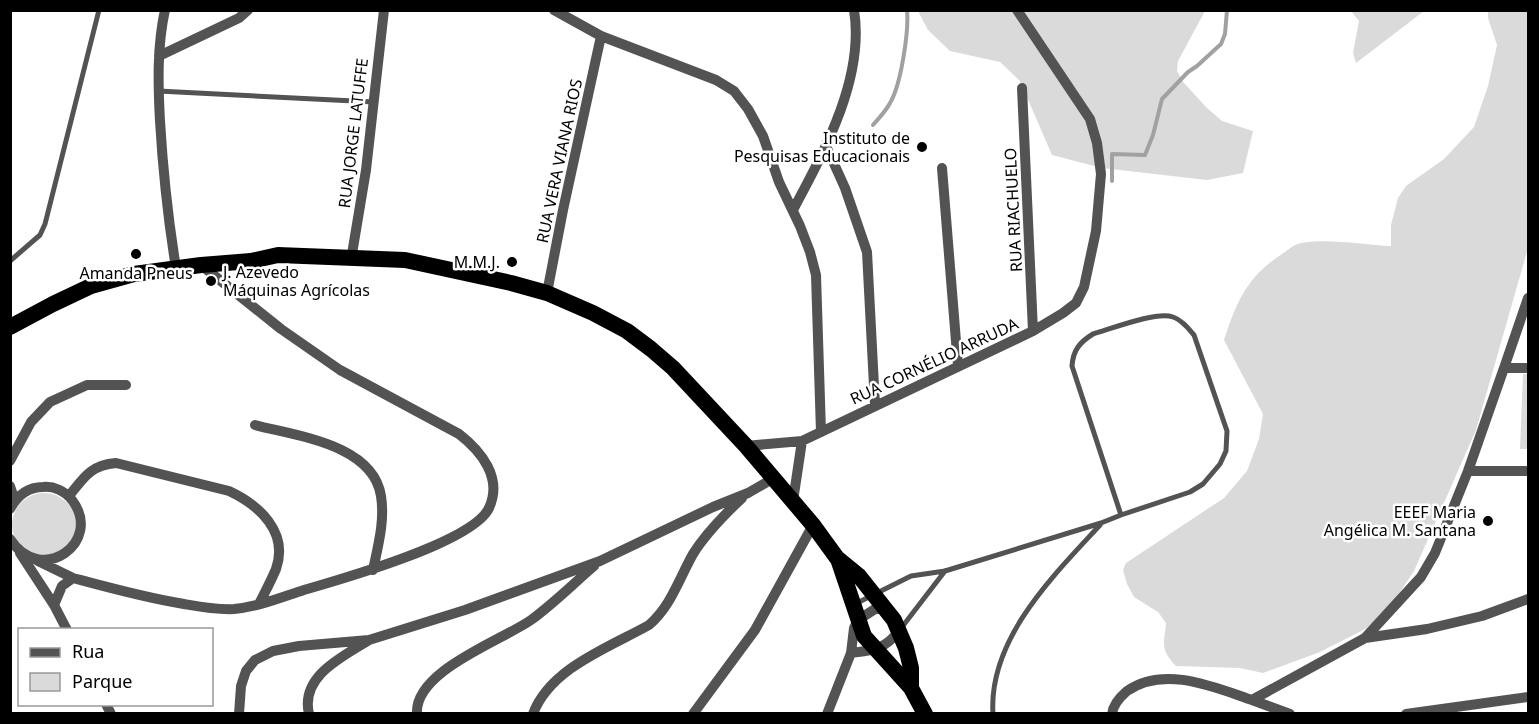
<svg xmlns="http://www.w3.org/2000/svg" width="1539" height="724" font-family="'Noto Sans',sans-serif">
<rect width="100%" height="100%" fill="#fff"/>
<path fill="#dadada" d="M918,11H1205L1178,61L1177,71L1184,83L1207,108L1222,121L1253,131L1243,173L1207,180L1102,168L1052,155L1020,81L1000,62L950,51L928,30Z
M1351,11H1424L1356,63L1353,53L1359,21Z
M1488,11H1528V248L1476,430L1414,571L1394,601L1367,628L1320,652L1263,673L1240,668L1176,666C1160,649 1164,645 1166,623L1158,612L1134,597L1127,584L1123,570L1126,563L1224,498L1247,471L1259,439L1263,414L1224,340C1237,301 1247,277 1282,254C1287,251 1293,245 1298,244C1318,237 1369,245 1391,246V225L1398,198L1406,186L1444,159L1474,127L1488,86L1497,45L1488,18Z
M1523,374H1528V449H1520Z
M12 525a32 32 0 1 1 64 0a32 32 0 1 1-64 0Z"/>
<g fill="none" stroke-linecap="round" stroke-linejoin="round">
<path stroke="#a1a1a1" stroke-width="4" d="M873,125C879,118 886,111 890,103C901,85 909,31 907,10
M1112,181V154L1145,155L1153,135L1162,99L1188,72L1197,66L1221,44L1225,34L1227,10"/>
<path stroke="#535353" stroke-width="5" d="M158,91L374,102
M10,261L40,235L45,224L99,10
M855,604L911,576L945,571L1101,523L1121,515L1190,492L1203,484L1220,464L1226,451L1227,431L1194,335C1188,328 1182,320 1173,317C1156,311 1111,329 1093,334C1080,342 1073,350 1072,366L1121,515
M902,627L945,571
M993,714C988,639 1054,575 1100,525"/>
<path stroke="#535353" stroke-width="10" d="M165,10C157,46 158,84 160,121C163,171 168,219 176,268
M554,10L601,36L716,80L734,91L748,109L763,136L779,182L800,226L810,252L816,275L821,432
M159,56L239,18L248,10
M1022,88L1033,331
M826,146L845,188L867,252L875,405
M942,168L958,366
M793,210C824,152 865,78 854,10
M351,260L366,170L384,10
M547,293L563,210L601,36
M1504,368L1528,298
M255,425C296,436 373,444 381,496C385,521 378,546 373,570
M746,446L802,441L1033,331L1063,313L1076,303L1084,287L1096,231L1101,174L1097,143L1090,119L1017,10
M10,461L31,422L50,402L87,385H126
M1468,471H1528
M10,486L15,501
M69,496C84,477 91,465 116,463L229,491C259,505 289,532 276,569C271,581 265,592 259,604
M793,501L802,441
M10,509C17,496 28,487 43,487C54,486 65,491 72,500C104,542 41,587 10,539
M20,553L54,605L67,630
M38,561L73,578
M54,605L62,586L73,578C110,588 146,598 184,604C201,607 217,610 234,609C258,607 282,597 304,590C342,579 473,542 489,508C503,478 481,451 459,434L340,370L281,329L201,265
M1365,638L1427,629L1482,616L1528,599
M851,653C873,650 884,650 899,631
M1252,700L1290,714
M106,704L111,714
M239,714L241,686L246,671L255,660L273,651L299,646L369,640L465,610L600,561L713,507L748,493L774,478
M309,714C300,676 342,657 369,640
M417,714C414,671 501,641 531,620C553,604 573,584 594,566
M533,714C550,668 610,647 649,625C671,606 679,579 693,554C706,533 724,515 742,498
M693,714L755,630L813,525
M827,714L851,653L854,628L858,620L875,609H886
M1112,714C1113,704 1120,697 1127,691C1164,665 1214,687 1252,700L1365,638L1421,577L1435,553L1468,471L1504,368H1528
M1406,714L1528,697"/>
<path stroke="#000" stroke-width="16" d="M10,327L53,304L91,286L134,274L201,265L251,261L278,255L405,260L511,283L547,293L593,313L627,331L651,349L673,368L746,446L813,525L837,558L859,576L894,620L906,648L911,668V688
M838,559L864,636L911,688L925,714"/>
</g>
<g fill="#000" stroke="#fff" stroke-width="2">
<circle cx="922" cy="147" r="6"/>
<circle cx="136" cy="254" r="6"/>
<circle cx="512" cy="262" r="6"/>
<circle cx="211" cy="281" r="6"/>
<circle cx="1488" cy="521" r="6"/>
</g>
<g text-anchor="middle" stroke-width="5" stroke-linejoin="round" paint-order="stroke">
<g font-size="16" fill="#000" stroke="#fff">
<text transform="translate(353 133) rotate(-83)" y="6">RUA JORGE LATUFFE</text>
<text transform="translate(559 161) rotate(-78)" y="6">RUA VERA VIANA RIOS</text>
<text transform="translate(1013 210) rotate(-93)" y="6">RUA RIACHUELO</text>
<text transform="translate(934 361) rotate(-25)" y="6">RUA CORNÉLIO ARRUDA</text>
</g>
<g font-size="16" fill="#000" stroke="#fff" text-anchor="end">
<text x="910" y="144">Instituto de<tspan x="910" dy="18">Pesquisas Educacionais</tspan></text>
<text x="500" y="268">M.M.J.</text>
<text x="223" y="278" text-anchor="start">J. Azevedo<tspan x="223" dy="18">Máquinas Agrícolas</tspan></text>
<text x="136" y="279" text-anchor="middle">Amanda Pneus</text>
<text x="1476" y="518">EEEF Maria<tspan x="1476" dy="18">Angélica M. Santana</tspan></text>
</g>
</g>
<rect width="1539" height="724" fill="none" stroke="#000000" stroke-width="24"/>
<rect x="18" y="628" width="195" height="78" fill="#ffffff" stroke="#999999" stroke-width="1.5"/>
<rect x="30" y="648" width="30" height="9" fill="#535353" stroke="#999999" stroke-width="1.5"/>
<text x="72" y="658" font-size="18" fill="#000000">Rua</text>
<rect x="30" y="673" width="30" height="18" fill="#dadada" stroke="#999999" stroke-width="1.5"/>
<text x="72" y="688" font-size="18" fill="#000000">Parque</text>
</svg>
